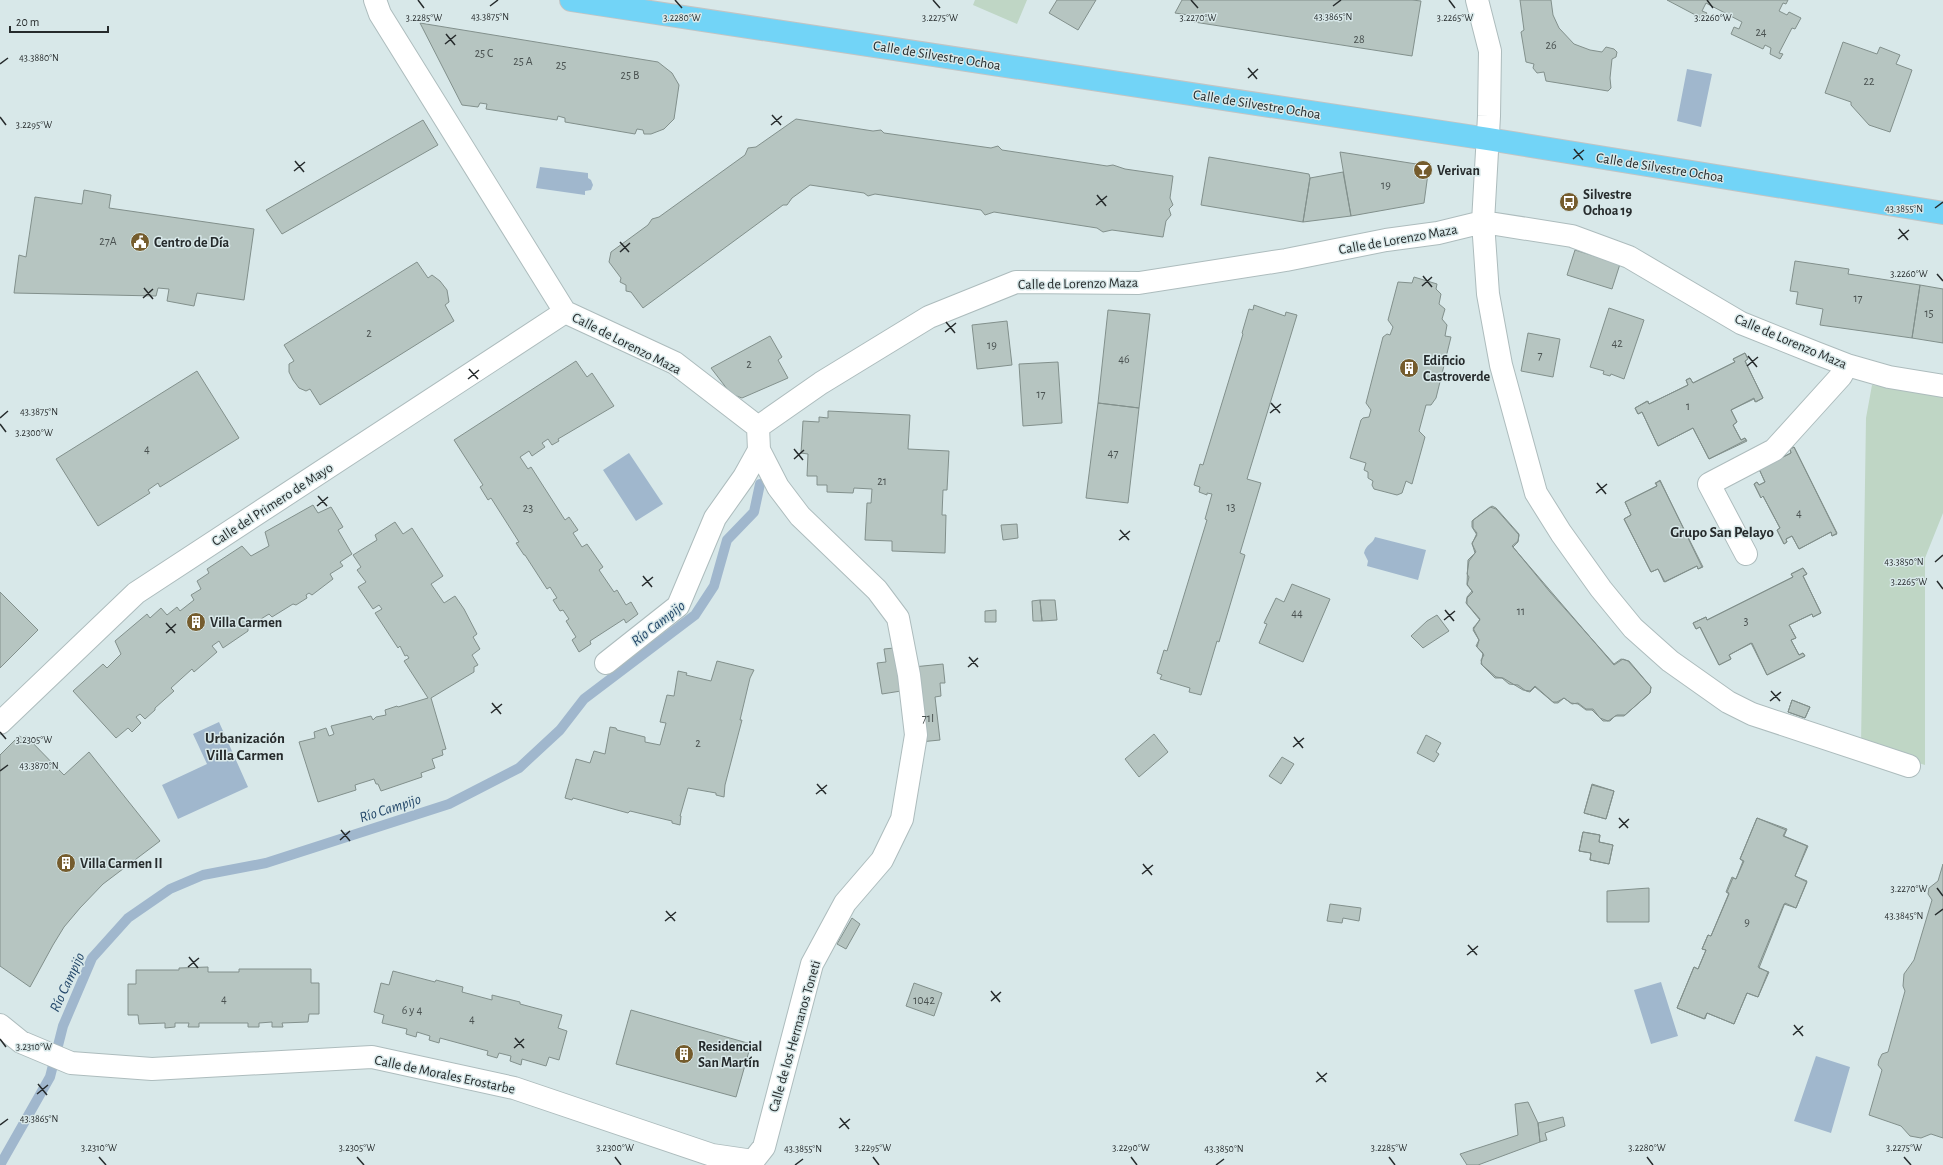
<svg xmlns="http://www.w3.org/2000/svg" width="1943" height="1165" font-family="'Alegreya Sans',sans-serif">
<rect width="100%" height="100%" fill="#d8e8e9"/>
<path fill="#bfd6c5" d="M975,0H1027L1017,24L973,5Z
M1872,385L1943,395V513L1925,558V765L1861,745L1866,418Z"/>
<path fill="#a0b7cd" d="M1687,69L1712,74L1701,127L1677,121Z
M540,167L588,173V178L591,180L593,185L591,190L585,191V195L536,188Z
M629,453L663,504L636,521L603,470Z
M1375,537L1426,550L1418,580L1367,566L1368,561L1364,553C1366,544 1373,544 1375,537Z
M219,722L248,787L178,819L162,785L207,764L193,734Z
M1661,982L1678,1036L1651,1044L1634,990Z
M1816,1056L1850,1067L1831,1133L1794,1121Z"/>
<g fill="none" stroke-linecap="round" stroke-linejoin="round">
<path stroke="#a0b7cd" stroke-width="10" d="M0,1165L50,1077L63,1026L92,958L128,918L170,889L203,875L266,863L449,804L519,768L560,730L584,699L695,615L714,586L727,540L754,512L760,484"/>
</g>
<path fill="#b6c5c1" stroke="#82908c" d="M1057,0H1096L1078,30L1049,13Z
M1182,0H1412L1421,1L1412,56L1194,22L1195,16L1175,13Z
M1520,0H1551L1553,15L1559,28L1574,44L1590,50L1602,52L1606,47L1614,49L1617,52L1616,57L1612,59L1610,78L1611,88L1608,91L1546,81L1544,72L1537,73L1533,68L1534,64L1526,62L1521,32L1524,30Z
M1667,0H1788L1786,4L1783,3L1779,11L1787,15L1789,12L1801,18L1795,29L1792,28L1779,53L1783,54L1780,59L1770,54L1771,48L1765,45L1763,49L1731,34L1734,27L1739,29L1742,22L1706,3L1702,11L1707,13L1703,19Z
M420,23L658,62L672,73L679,85L674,119L664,129L651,134H644L643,130L637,129L635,134L565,122V118L558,116L557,120L486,109L487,104L480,103L478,107L462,105Z
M1843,42L1877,54L1880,47L1900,55L1896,64L1912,70L1890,132L1869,125L1851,105V102L1825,93Z
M796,119L873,131L881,130L884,133L991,148L998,146L1002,150L1107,166L1113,165L1125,169L1173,176L1170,198L1173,205L1169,209L1171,215L1166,221L1163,237L1112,230L1103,232L1097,228L994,212L985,215L981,210L875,194L868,196L864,193L810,185L792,198L787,205H783L643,308L631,292L626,291V285L620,282L621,278L609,262L611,252L648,225L652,219L659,217L745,155L748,148L756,147Z
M423,120L438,145L282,234L266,210Z
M1340,152L1429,166L1424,203L1351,216Z
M1209,157L1309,174L1310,178L1303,222L1201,205Z
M1343,172L1351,216L1303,222L1310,178Z
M84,190L111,195L109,208L254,229L244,300L197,293L194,306L167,301L169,289L158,288L156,296L14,293L19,255L26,257L35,197L82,204Z
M1575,250L1620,264L1612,289L1567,275Z
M1795,261L1849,269L1848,274L1920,285L1912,338L1820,325L1823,309L1796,304L1798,292L1790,291Z
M417,262L428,278L432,275L440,281L447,290L449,302L445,305L454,321L320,405L310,389L306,391L299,388L293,380L289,372V364L294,361L284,345Z
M1414,277L1437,284L1436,289L1441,294L1439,304L1445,309L1442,319L1447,325L1445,336L1451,337L1436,398L1431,405H1426L1419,431L1425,437L1412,484L1406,481L1402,493L1397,495L1374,489L1372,485L1373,481L1368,478V472L1364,470L1366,463L1350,458L1361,420L1363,418L1369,417L1371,410L1366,403L1383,337L1387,334L1390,335L1393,327L1388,320L1398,282L1412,283Z
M1920,285L1943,289V343L1912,338Z
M1254,305L1285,316L1286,312L1297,315L1247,479L1261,483L1240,553L1245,555L1219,642L1217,641L1201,695L1189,692L1190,688L1160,679L1162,675L1157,673L1164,650L1167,651L1207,520L1205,519L1212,494L1207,493V495L1199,492L1200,487L1194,485L1200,464L1203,465L1243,334L1242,333L1249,309L1253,310Z
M1609,308L1644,320L1624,379L1611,374L1610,376L1603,374L1604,371L1590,367Z
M1108,310L1150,314L1139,408L1098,403Z
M1007,321L1012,365L977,369L972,325Z
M1528,333L1560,339L1553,377L1521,371Z
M770,336L782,357L778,360L788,378L742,398L731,394L711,368Z
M1745,353L1748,359L1745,361L1763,398L1755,402L1754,398L1731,410L1737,422L1733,425L1741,440L1745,438L1746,440L1709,459L1693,428L1658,446L1642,412L1638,414L1635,408L1647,401L1649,404L1688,385L1686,380L1690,378L1693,383L1735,362L1733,359Z
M1745,353L1748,359L1745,361L1763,398L1756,402L1754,399L1731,410L1737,422L1733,425L1741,440L1745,438L1747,441L1709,459L1693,428L1658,446L1642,412L1638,414L1635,408L1648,401L1649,404L1688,385L1686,380L1690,378L1693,383L1735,362L1733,359Z
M576,361L587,377L592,373L614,406L558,439L559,441L552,445L548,439L542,443L545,447L532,456L529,451L520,457L528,469L531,467L565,520L569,517L578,530L573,533L582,547L587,544L603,567L599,570L614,592L617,590L626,605L631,602L638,614L626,623L624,619L590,641L591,644L579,652L572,640L576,637L566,621L569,619L563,610L560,611L553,600L557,598L550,587L547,589L525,555H524L516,543L519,542L491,498L488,500L480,487L483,485L454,440Z
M1058,362L1062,423L1023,426L1019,364Z
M197,371L239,438L160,487L158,483L148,490L150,493L98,526L56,459Z
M1098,403L1139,408L1128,503L1086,498Z
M828,411L910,415L908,449L949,451L947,490H943L942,515H946L945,553L892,551V541L865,540L867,503H871L872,489L854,488L853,493L827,492V485H817V476H807L808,454L801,453L803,421L819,422V417L828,418Z
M1794,447L1837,533L1832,536L1831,532L1799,549L1792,536L1786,539L1787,542L1784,544L1777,530L1780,528L1763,496L1761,498L1754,484L1757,482L1759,485L1765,482L1759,469L1791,453L1790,449Z
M1794,447L1837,534L1832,536L1831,532L1799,549L1792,536L1786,539L1787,542L1784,544L1777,530L1780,528L1763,496L1761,498L1754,484L1757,482L1759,485L1765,482L1759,469L1791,453L1790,449Z
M1660,480L1702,567L1698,569L1697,566L1665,582L1658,569L1651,572L1624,519L1631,515L1625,502L1657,486L1656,483Z
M1660,481L1703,567L1698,569L1697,566L1664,582L1658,569L1651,572L1624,519L1631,515L1625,502L1657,486L1655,483Z
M313,505L318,513L331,507L343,527L338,530L352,554L340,562L343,566L330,574L333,579L312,595L309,593L306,595L307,598L296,605L293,604L272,617L269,614L248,627V631L223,648L219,641L212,646L217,652L194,672L192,669L171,688L174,691L155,708V710L145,719L140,714L136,717L141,723L132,732L128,728L116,738L73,691L103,664L107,668L121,654L115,641L147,614L150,618L161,608L167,615L177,607L180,611L194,600L191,595L201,589L197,581L209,573L207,569L242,546L251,556L269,546L265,532Z
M1492,506L1496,508L1519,534L1518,542L1513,547L1550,592L1614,664L1621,659L1629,661L1651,687L1650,693L1624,716H1615L1610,721H1603L1592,710H1586L1578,704L1571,703L1564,698L1558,703H1554L1535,687L1530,692L1526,691L1518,685L1509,684L1502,678H1495L1482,665L1481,660L1484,655L1477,647L1479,640L1473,628L1480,620L1466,603L1467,598L1473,592L1467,585L1469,577L1467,574L1469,561L1475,553L1472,543L1477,535L1472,527V521Z
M1490,507L1496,509L1519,535L1518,541L1512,546L1614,665L1623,659L1628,661L1651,687L1650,693L1625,715H1617L1608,721L1600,718L1593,709H1586L1578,703L1572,704L1564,698L1557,702H1553L1535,686L1530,691L1523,690L1503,678L1496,677L1481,664L1483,653L1476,646L1479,640L1473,630L1480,619L1467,604V597L1472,591L1467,584L1468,560L1476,552L1472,544L1477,533L1473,528V520Z
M395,522L403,534L412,528L443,576L431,584L444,603L455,596L464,609L477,634L473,637L480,649L472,655L478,665L474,667V672L431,698L446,749L442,750L443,755L432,759L435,768L421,773L422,777L381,791L378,784H376L374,779L355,785L356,790L318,802L299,742L315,738L314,732L326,728L329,736L332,735L334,734L331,726L371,716L373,720L376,717L386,715L385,710L397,706L398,707L428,698L404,661L409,658L407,655L405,656L400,646L398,648L375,613L382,609L379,605L373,609L358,587L366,582L357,570L361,567L353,555L377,540L375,535Z
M1017,524L1018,538L1003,540L1001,525Z
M1803,568L1807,574L1803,576L1821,613L1813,617L1812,614L1789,625L1796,638L1791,640L1799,655L1803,653L1805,656L1767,675L1751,643L1729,655L1731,659L1719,665L1700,627L1696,629L1693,623L1706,617L1707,620L1793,577L1791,574Z
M1803,568L1807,574L1803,576L1821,613L1813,617L1812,614L1789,625L1796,638L1791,640L1799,655L1803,653L1805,656L1767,675L1752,643L1729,655L1731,659L1719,665L1700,627L1696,629L1693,623L1706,617L1707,620L1793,577L1791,574Z
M1292,584L1330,599L1303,662L1259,643L1267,624L1264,623L1276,598L1284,602Z
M0,592L38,630L0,668Z
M1040,600H1055L1057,620L1042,621Z
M1040,600L1042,621H1033L1032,601Z
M996,610V622H985V611Z
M1437,615L1449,631L1423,648L1411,636L1427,621Z
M894,648L901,691L882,694L877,663L886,662L884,649Z
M717,661L754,670L750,678L740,720H742L725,785L724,797L716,795V793L688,788L680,816H681L680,825L672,823V821L630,811L628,813L573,798L572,800L565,798L576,759L590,763L594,751L605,754L610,727L616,728L617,730L645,737V742L660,745L666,723L660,722L667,695L674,696L678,671L687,673L686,675L711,681Z
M943,664L945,683H940L941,696L935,697L940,740L920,742L913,667Z
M1792,700L1810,707L1805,718L1788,712Z
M1792,700L1810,707L1805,718L1788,712Z
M1154,734L1168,752L1139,777L1125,759Z
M1426,735L1441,743L1436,752L1439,754L1434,762L1417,753Z
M19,736L23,738L26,736L64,775L89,752L160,841L103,884L80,908L64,927L53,945L30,987L0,966V755Z
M1282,757L1294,764L1281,784L1269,776Z
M1592,784L1614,791L1606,819L1584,813Z
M1592,785L1614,791L1606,819L1584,813Z
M1757,818L1787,829L1784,836L1808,846L1795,876L1807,881L1796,908L1785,903L1759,968L1769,972L1758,997L1747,993L1734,1024L1707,1013L1705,1019L1677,1008L1694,967L1698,969L1706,950L1702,949L1708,935L1711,936L1729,893L1727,892L1733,878L1736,879L1744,861L1740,859Z
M1757,818L1786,830L1783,836L1807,846L1795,876L1807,882L1796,908L1784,904L1758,967L1768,972L1758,997L1747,993L1734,1024L1707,1013L1704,1019L1677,1008L1694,967L1698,969L1706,950L1702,949L1708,935L1711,936L1729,894L1726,892L1732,877L1736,879L1743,861L1740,859Z
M1583,832L1600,835L1599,842L1613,845L1609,864L1590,860L1591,853L1579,851Z
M1583,832L1600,835L1599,842L1613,845L1609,864L1590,860L1591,853L1579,851Z
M1943,864V1138L1931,1134L1921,1138L1910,1136L1901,1126L1869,1115L1882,1070L1878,1065L1879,1060L1882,1054L1888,1052L1905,991L1903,986L1904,974L1914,960L1932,900L1928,894L1929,888L1938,881Z
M1649,888V922H1607V891Z
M1330,904L1361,908L1359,921L1343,918L1342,923L1327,921Z
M852,918L860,924L846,949L837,944Z
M208,967V972H239V969H311V983H319V1014H309L308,1022L282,1023L283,1027H272V1022L259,1023V1027H248V1023H199V1027H188L189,1023H175V1027L165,1028V1023L139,1024L138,1015H128V984H136V970H179V968Z
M393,971L435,982L436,980L463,987L462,992L492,1000V995L520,1002V1004L562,1015L558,1028L567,1031L559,1060L549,1057L546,1066L522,1059L521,1065L510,1061L511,1056L499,1053L497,1058L487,1055L488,1051L440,1038L439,1043L429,1040L430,1036L417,1032L416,1037L406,1034L407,1029L382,1023L384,1015L374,1012L381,983L389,985Z
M914,983L942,993L934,1016L906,1006Z
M631,1010L751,1044L736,1097L616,1064Z
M1528,1102L1538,1123L1540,1142L1478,1165H1467L1460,1154L1518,1135L1515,1104Z
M1563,1117L1565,1126L1545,1133L1547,1140L1540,1142L1538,1123Z"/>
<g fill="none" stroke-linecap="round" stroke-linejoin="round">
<g stroke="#adbcbd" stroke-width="24">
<path id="minor" d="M375,0L380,14L565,312L675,363L758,427
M1477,0L1490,51L1489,116L1483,222L1488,294L1501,365L1536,493L1561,533L1601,589L1633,628L1670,661L1728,702L1752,714L1909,766
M758,427L821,383L929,317L1016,282L1139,283L1286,260L1386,240L1438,233L1483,222L1572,236L1629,257L1741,323L1816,353L1847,365L1889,377L1943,386
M1746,554L1709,484L1774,450L1841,376L1847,365
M606,663L678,606L715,518L744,477L759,450
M0,723L136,593L565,312
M0,1025L21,1042L71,1063L152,1069L372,1057L514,1088L712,1155L753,1161L764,1147L812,964L845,903L882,860L902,819L916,735L909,675L898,618L877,590L800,516L778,487L759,450L758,427"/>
</g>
<g stroke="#c2c4c4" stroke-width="24">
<path id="trunk" d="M571,0L1488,139L1943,213"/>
</g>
<use href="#minor" stroke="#fff" stroke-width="22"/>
<use href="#trunk" stroke="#72d4f7" stroke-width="22"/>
</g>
<path fill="none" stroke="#262b2c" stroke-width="1.5" d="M418,0L424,8M675,0L682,8M933,0L940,8M1191,0L1198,8M1449,0L1455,8M1707,0L1713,8M490,6L498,0M1333,6L1341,0M446,34L455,45M445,44L456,35M0,64L8,58M1248,68L1257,79M1248,78L1258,69M772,115L781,125M0,117L6,125M771,125L782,116M1574,149L1583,160M1573,159L1584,150M295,161L304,172M294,171L305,162M1097,195L1106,206M1096,205L1107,196M1935,208L1943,202M1899,229L1908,240M1898,239L1909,230M620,242L629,252M620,252L630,243M1937,274L1943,281M1423,276L1432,287M1422,286L1432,277M144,288L153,299M143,298L153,289M946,322L955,333M945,332L956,323M1748,356L1757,367M1747,366L1758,357M469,369L478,379M468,379L479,370M1271,403L1280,413M1270,413L1281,404M0,418L8,411M0,424L6,432M794,449L803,460M794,459L804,450M1597,483L1606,494M1596,493L1607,484M318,496L327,506M317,506L328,497M1120,530L1129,540M1119,540L1130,531M1935,562L1943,555M643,576L652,587M1937,581L1943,589M642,586L653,577M1445,610L1454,621M1444,620L1455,611M166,623L175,633M166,633L176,624M969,657L978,667M968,667L978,658M1771,691L1780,701M1770,701L1781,692M492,703L501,714M491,713L502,704M0,732L6,739M1294,737L1303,748M1293,747L1304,738M0,771L8,765M817,784L826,794M816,794L827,785M1619,818L1628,828M1619,828L1629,819M341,830L350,841M340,840L350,831M1143,864L1152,875M1142,874L1153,865M1937,888L1943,896M666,911L675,921M1935,915L1943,909M665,921L676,912M1468,945L1477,955M1467,955L1478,946M189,957L198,968M188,967L199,958M991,991L1000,1002M991,1001L1001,992M1794,1025L1803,1036M1793,1035L1803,1026M515,1038L524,1048M0,1039L6,1047M514,1048L524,1039M1317,1072L1326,1082M1316,1082L1327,1073M38,1084L47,1095M37,1094L48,1085M840,1118L849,1129M0,1125L8,1119M839,1128L850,1119M99,1157L106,1165M357,1157L364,1165M615,1157L621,1165M873,1157L879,1165M1131,1157L1137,1165M1389,1157L1395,1165M1647,1157L1653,1165M1904,1157L1911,1165M795,1165L803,1159M1216,1165L1224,1159"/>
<defs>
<g id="bar-disc" transform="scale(1)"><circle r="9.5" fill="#755c2d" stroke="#d8e8e9"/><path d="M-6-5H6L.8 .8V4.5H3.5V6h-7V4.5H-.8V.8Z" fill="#fff"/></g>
<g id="bus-disc" transform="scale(1)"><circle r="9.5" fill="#755c2d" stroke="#d8e8e9"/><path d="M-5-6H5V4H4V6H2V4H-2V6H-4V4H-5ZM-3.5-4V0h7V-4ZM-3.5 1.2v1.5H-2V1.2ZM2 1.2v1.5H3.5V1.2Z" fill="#fff"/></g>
<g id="civic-disc" transform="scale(1)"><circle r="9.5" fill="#755c2d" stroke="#d8e8e9"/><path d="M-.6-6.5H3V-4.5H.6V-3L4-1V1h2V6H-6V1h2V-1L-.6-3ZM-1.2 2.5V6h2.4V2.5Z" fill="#fff"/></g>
<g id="building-disc" transform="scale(1)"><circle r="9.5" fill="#755c2d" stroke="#d8e8e9"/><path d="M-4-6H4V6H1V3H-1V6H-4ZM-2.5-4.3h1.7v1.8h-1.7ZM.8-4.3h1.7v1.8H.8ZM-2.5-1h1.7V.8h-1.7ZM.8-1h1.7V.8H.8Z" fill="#fff"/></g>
</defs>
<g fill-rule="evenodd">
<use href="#bar-disc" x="1423" y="170"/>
<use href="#bus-disc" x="1569" y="202"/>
<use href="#civic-disc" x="140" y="242"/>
<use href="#building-disc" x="1409" y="368"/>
<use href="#building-disc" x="196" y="622"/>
<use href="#building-disc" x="66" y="863"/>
<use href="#building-disc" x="684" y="1054"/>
</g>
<g text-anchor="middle" stroke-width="3" stroke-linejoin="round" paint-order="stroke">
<g font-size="12" fill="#4a5251">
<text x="1761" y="36">24</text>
<text x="1359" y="43">28</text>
<text x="1551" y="49">26</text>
<text x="484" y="57">25 C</text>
<text x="523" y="65">25 A</text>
<text x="561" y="69">25</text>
<text x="630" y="79">25 B</text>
<text x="1869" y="85">22</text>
<text x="1386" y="189">19</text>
<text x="108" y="245">27A</text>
<text x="1858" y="302">17</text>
<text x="1929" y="317">15</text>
<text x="369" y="337">2</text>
<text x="1617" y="347">42</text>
<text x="992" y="349">19</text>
<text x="1540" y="359">7</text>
<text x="1124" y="363">46</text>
<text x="749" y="368">2</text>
<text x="1041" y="398">17</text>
<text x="1688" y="410">1</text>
<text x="147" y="453">4</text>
<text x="1113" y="457">47</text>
<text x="882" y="485">21</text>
<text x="1231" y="511">13</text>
<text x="528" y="512">23</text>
<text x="1799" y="517">4</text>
<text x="1521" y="615">11</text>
<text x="1297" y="617">44</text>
<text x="1746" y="625">3</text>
<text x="928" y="722">71I</text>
<text x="698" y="747">2</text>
<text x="1747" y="926">9</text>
<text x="224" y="1003">4</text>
<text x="924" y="1004">1042</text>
<text x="412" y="1014">6 y 4</text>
<text x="472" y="1023">4</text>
</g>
<g font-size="14" fill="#262b2c" stroke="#d8e8e9">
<text transform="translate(937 55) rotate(9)" y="5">Calle de Silvestre Ochoa</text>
<text transform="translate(1257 104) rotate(9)" y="5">Calle de Silvestre Ochoa</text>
<text transform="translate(1660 167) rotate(9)" y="5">Calle de Silvestre Ochoa</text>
<text transform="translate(1398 239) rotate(-10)" y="5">Calle de Lorenzo Maza</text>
<text transform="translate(1078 283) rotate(-1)" y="5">Calle de Lorenzo Maza</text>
<text transform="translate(1791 341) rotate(23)" y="5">Calle de Lorenzo Maza</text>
<text transform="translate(627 343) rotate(27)" y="5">Calle de Lorenzo Maza</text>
<text transform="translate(272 504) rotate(-33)" y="5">Calle del Primero de Mayo</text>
<text transform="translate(794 1036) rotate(-74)" y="5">Calle de los Hermanos Toneti</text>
<text transform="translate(445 1074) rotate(12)" y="5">Calle de Morales Erostarbe</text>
</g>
<g font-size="14" font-weight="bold" fill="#262b2c" stroke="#d8e8e9" text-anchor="start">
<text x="1437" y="175">Verivan</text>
<text x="1583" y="199">Silvestre<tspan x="1583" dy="16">Ochoa 19</tspan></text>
<text x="154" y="247">Centro de Día</text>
<text x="1423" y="365">Edificio<tspan x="1423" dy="16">Castroverde</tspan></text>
<text x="210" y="627">Villa Carmen</text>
<text x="80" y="868">Villa Carmen II</text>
<text x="698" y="1051">Residencial<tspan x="698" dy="16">San Martín</tspan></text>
</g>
<g font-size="15" font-weight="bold" fill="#262b2c" stroke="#d8e8e9">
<text x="1722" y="537">Grupo San Pelayo</text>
<text x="245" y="743">Urbanización<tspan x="245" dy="17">Villa Carmen</tspan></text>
</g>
<g font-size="15" font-style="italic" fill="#24486a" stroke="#d8e8e9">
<text transform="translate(658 623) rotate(-38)" y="5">Río Campijo</text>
<text transform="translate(390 808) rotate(-18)" y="5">Río Campijo</text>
<text transform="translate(67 982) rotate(-65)" y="5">Río Campijo</text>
</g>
</g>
<g font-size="10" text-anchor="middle" fill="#262b2c" stroke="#d8e8e9" stroke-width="3" stroke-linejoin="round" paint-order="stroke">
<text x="490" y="20">43.3875°N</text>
<text x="1333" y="20">43.3865°N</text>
<text x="424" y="21">3.2285°W</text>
<text x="682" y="21">3.2280°W</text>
<text x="940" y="21">3.2275°W</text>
<text x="1198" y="21">3.2270°W</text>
<text x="1455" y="21">3.2265°W</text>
<text x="1713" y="21">3.2260°W</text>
<text x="39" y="61">43.3880°N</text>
<text x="34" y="128">3.2295°W</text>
<text x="1904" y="212">43.3855°N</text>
<text x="1909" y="277">3.2260°W</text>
<text x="39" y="415">43.3875°N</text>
<text x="34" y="436">3.2300°W</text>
<text x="1904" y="565">43.3850°N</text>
<text x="1909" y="585">3.2265°W</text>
<text x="34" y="743">3.2305°W</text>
<text x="39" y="769">43.3870°N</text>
<text x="1909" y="892">3.2270°W</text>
<text x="1904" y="919">43.3845°N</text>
<text x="34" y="1050">3.2310°W</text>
<text x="39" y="1122">43.3865°N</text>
<text x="99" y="1151">3.2310°W</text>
<text x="357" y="1151">3.2305°W</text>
<text x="615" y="1151">3.2300°W</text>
<text x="873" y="1151">3.2295°W</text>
<text x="1131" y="1151">3.2290°W</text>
<text x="1389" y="1151">3.2285°W</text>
<text x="1647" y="1151">3.2280°W</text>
<text x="1904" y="1151">3.2275°W</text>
<text x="803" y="1152">43.3855°N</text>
<text x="1224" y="1152">43.3850°N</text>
</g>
<path d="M10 26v6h98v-6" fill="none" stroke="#262b2c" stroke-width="2"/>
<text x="16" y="26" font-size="12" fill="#262b2c" stroke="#d8e8e9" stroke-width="3" paint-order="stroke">20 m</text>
</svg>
